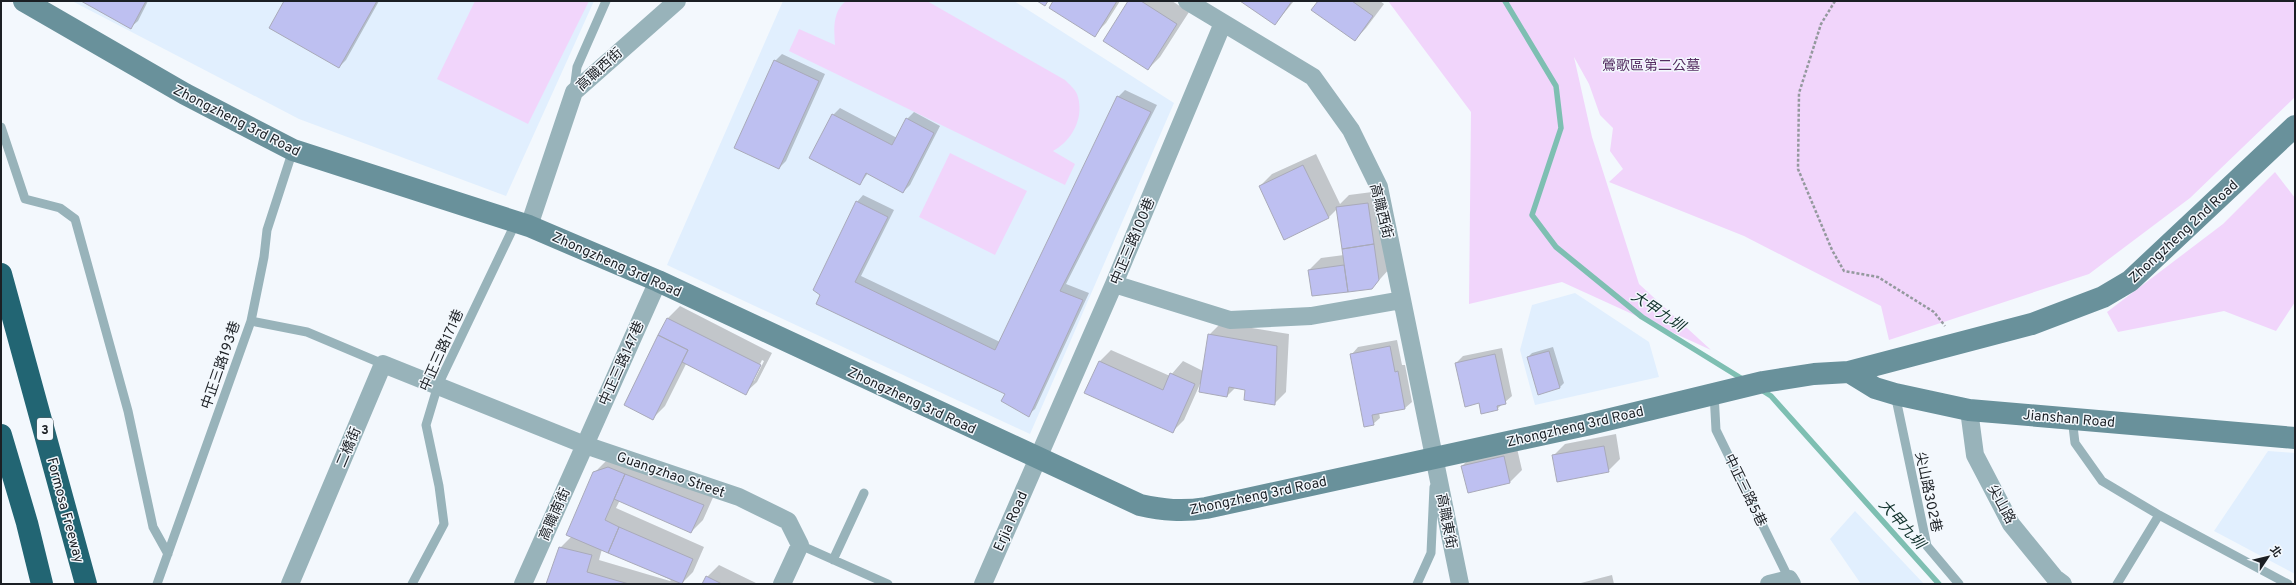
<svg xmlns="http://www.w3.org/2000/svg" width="2296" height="585" font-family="Overpass,'Noto Sans TC',sans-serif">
<rect width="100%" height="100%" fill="#f3f8fd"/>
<path fill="#e1effe" d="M72,1H594L506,196L299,119Z
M783,1H1014L1174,103L1030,434L667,265Z
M1575,293L1649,342L1659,377L1535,405L1520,350L1532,305Z
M2268,451L2295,453V574L2214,531Z
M1855,511L1924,584H1861L1830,539Z"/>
<path fill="#f1d5fb" d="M475,1H589L528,124L437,79Z
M846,1H927L1065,80C1069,84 1075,89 1077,94C1085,116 1073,140 1053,151L1075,164L1065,185L789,51L799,29L835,45C834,30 832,12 846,1Z
M1388,1H2295V97L2190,198L2089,274L1889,340L1881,306L1744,236L1609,182L1623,169L1610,151L1613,128L1600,115L1589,84L1574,57L1592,137L1639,284L1711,350L1562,282L1469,304L1471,112Z
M950,153L1027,191L995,255L919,217Z
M2275,172L2295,198V302L2276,331L2224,311L2118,332L2107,312L2223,224Z"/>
<path fill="#0003" fill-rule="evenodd" d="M83,1H148L138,21L131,27Z
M285,1H379L346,60L339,67Z
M1054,1H1120L1106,23L1094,35Z
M1129,1H1172L1189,12L1160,57L1148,69Z
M1242,1H1294L1275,24Z
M1319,1H1380L1384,4L1366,28L1355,40Z
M782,54L825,74L786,161L779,168L775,61Z
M1125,90L1157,105L1066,284L1089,293L1035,409L1028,415L1006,393L817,304L857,202L863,195L894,210L861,276L1000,342L1118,97Z
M840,108L897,138L907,119L914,112L940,126L910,185L903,192L868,173L860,184L833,115Z
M1316,154L1340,204L1349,195L1380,191L1391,267L1372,288L1313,295L1309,270L1321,258L1344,255L1337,209L1328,218L1260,186L1272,174Z
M680,306L772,353L757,382L745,393L686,364L665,406L653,418L625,404L668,318ZM762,360L764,361L754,381H752Z
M1221,323L1289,334L1286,392L1274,404L1246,389L1236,387L1227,396L1200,384L1184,420L1172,432L1099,362L1111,350L1170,376L1183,361L1203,371L1209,335Z
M1397,340L1402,365H1405L1412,402L1405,408L1379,413L1380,418L1373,424L1352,354L1358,347Z
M1553,347L1564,383L1559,388L1528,357L1532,353Z
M1502,348L1512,396L1497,409L1456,363L1463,356Z
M1616,434L1620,459L1608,471L1553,456L1565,444Z
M1516,444L1522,470L1510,482L1469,491L1462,466L1474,454Z
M606,461L715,493L703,520L691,532L620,500L616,508L704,547L693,572L681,584H547L560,548L572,536L594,473ZM602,549L671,580L670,581L599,560Z
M719,565L758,584H704L707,577Z
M1612,575L1614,584H1576H1577Z"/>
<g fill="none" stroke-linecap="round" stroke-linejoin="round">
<path stroke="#7ebfb2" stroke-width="5.5" d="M1505,1L1556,86L1561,128L1532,215L1556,247L1642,317L1744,380
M1760,389L1771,396L1939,584"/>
</g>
<path fill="#bec0f1" stroke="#a9aab9" d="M81,1H146L131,29Z
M284,1H377L339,68L269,28Z
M1037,1H1048L1045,6Z
M1053,1H1117L1095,37L1049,8Z
M1128,1H1141L1177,24L1148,70L1103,41Z
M1240,1H1292L1275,25Z
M1318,1H1352L1373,16L1355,41L1311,10Z
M774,60L819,81L779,169L734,148Z
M1117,96L1151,112L1060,291L1083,300L1029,417L1001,401L1005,394L816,304L820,295L813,290L856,201L888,217L855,282L995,350Z
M832,114L892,145L906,118L934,133L903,193L866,173L860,185L809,158Z
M1303,165L1329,218L1284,240L1259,186Z
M1368,203L1374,244L1342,249L1336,207Z
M1374,244L1379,280L1372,289L1348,292L1342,249Z
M1344,265L1348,292L1312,296L1308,270Z
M667,318L761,365L746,395L682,362L688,350L658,335Z
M1208,334L1277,346L1275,405L1244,400L1245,390L1229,387L1227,397L1199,392Z
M658,335L688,350L653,420L624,405Z
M1390,346L1395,372L1398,371L1405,409L1372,415L1374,425L1364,427L1350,354Z
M1549,351L1560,388L1538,395L1527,357Z
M1495,354L1506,404L1497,406L1498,410L1481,414L1479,403L1465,407L1455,363Z
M1099,361L1163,390L1170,373L1195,384L1173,433L1084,393Z
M1604,446L1609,472L1557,482L1552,455Z
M1504,456L1510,483L1468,493L1461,466Z
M608,467L625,474L605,520L619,527L608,553L566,535L593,472Z
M625,474L704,505L691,533L614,499Z
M619,527L693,559L682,584L608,553Z
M559,547L592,555L587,572L629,584H546Z
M706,576L722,584H702Z"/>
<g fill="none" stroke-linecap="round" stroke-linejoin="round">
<path stroke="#94999e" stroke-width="2.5" stroke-dasharray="3 2" stroke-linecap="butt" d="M1835,1L1821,24L1799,93L1798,169L1832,250L1844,271L1878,277L1934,312L1945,326"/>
<path stroke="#98b3ba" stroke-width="9" d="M574,90L577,67L606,1
M1,127L25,199L60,208L75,219L128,411L153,527L168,554
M251,321L307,332L383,364
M1714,393L1716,430L1789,579
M1895,394L1927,546L1959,584
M2072,418L2075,443L2102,481L2159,515L2117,584
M2159,515L2288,584
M800,545L888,584
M833,560L864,493
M157,584L251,321L264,257L267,230L293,150
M412,584L444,524L439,486L426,425L438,385L516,222
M1417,584L1431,553L1434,487"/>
<path stroke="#98b3ba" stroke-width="18" d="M1187,1L1313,77L1351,130L1379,187L1460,584
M529,226L574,92L677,1
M1114,284L1230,320L1311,316L1402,300
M1969,410L1975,455L2011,524L2055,578L2063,584
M290,584L383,364L585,445L739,497L788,521L800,545L782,584
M523,584L658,281
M983,584L1114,284L1223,23
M1769,584L1789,579L1792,584"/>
<path stroke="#69919b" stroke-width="22" d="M24,1L185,94L293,150L529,226L658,281L1140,505C1163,510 1182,512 1206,508L1586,425L1763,382L1814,374L1849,372L2032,324L2103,297L2130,281L2295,126
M1849,372L1875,388L1895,394L1969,410L2295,438"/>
<path stroke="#226573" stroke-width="22" d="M1,274L86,584
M1,435L27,523L42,584"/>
</g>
<g text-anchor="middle" stroke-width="3" stroke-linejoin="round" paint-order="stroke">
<rect fill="#f3f8fd" stroke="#5c6065" stroke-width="1" x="37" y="418" width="16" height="22" rx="3"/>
<g font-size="13" font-weight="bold" fill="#1b1f24">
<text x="45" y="434">3</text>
</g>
<g font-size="14" fill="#542c61" stroke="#f3f8fd">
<text x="1651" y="70">鶯歌區第二公墓</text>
</g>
<g font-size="14" fill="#1b1f24" stroke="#f3f8fd">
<text transform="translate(599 69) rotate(-42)" y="5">高職西街</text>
<text transform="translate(237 120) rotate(27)" y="5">Zhongzheng 3rd Road</text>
<text transform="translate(1382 211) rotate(76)" y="5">高職西街</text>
<text transform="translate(2183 231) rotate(-43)" y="5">Zhongzheng 2nd Road</text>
<text transform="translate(1132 241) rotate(-67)" y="5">中正三路100巷</text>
<text transform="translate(617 264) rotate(24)" y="5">Zhongzheng 3rd Road</text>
<text transform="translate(441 350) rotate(-66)" y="5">中正三路171巷</text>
<text transform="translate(621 363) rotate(-66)" y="5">中正三路147巷</text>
<text transform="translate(220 365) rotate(-71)" y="5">中正三路193巷</text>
<text transform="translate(912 400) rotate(25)" y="5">Zhongzheng 3rd Road</text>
<text transform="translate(2069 418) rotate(5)" y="5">Jianshan Road</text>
<text transform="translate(1575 426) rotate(-13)" y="5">Zhongzheng 3rd Road</text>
<text transform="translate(348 447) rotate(-67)" y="5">二橋街</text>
<text transform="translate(671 474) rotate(19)" y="5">Guangzhao Street</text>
<text transform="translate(1746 490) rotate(64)" y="5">中正三路5巷</text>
<text transform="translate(1929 492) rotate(78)" y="5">尖山路302巷</text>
<text transform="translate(1258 495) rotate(-12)" y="5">Zhongzheng 3rd Road</text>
<text transform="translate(2002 504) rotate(61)" y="5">尖山路</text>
<text transform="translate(66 510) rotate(75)" y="5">Formosa Freeway</text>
<text transform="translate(554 514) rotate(-66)" y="5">高職南街</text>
<text transform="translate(1010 521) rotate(-66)" y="5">Erjia Road</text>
<text transform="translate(1447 521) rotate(79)" y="5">高職東街</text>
</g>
<g font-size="15" font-style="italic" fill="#11322c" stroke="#f3f8fd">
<text transform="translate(1658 311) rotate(34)" y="5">大甲九圳</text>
<text transform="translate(1902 524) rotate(48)" y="5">大甲九圳</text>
</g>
</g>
<rect width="2296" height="585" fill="none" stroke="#1b1f24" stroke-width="4"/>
<g transform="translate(2268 557) rotate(55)" stroke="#f3f8fd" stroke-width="3" paint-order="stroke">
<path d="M0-3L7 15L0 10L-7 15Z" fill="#1b1f24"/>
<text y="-6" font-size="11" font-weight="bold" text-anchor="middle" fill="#1b1f24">北</text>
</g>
</svg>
